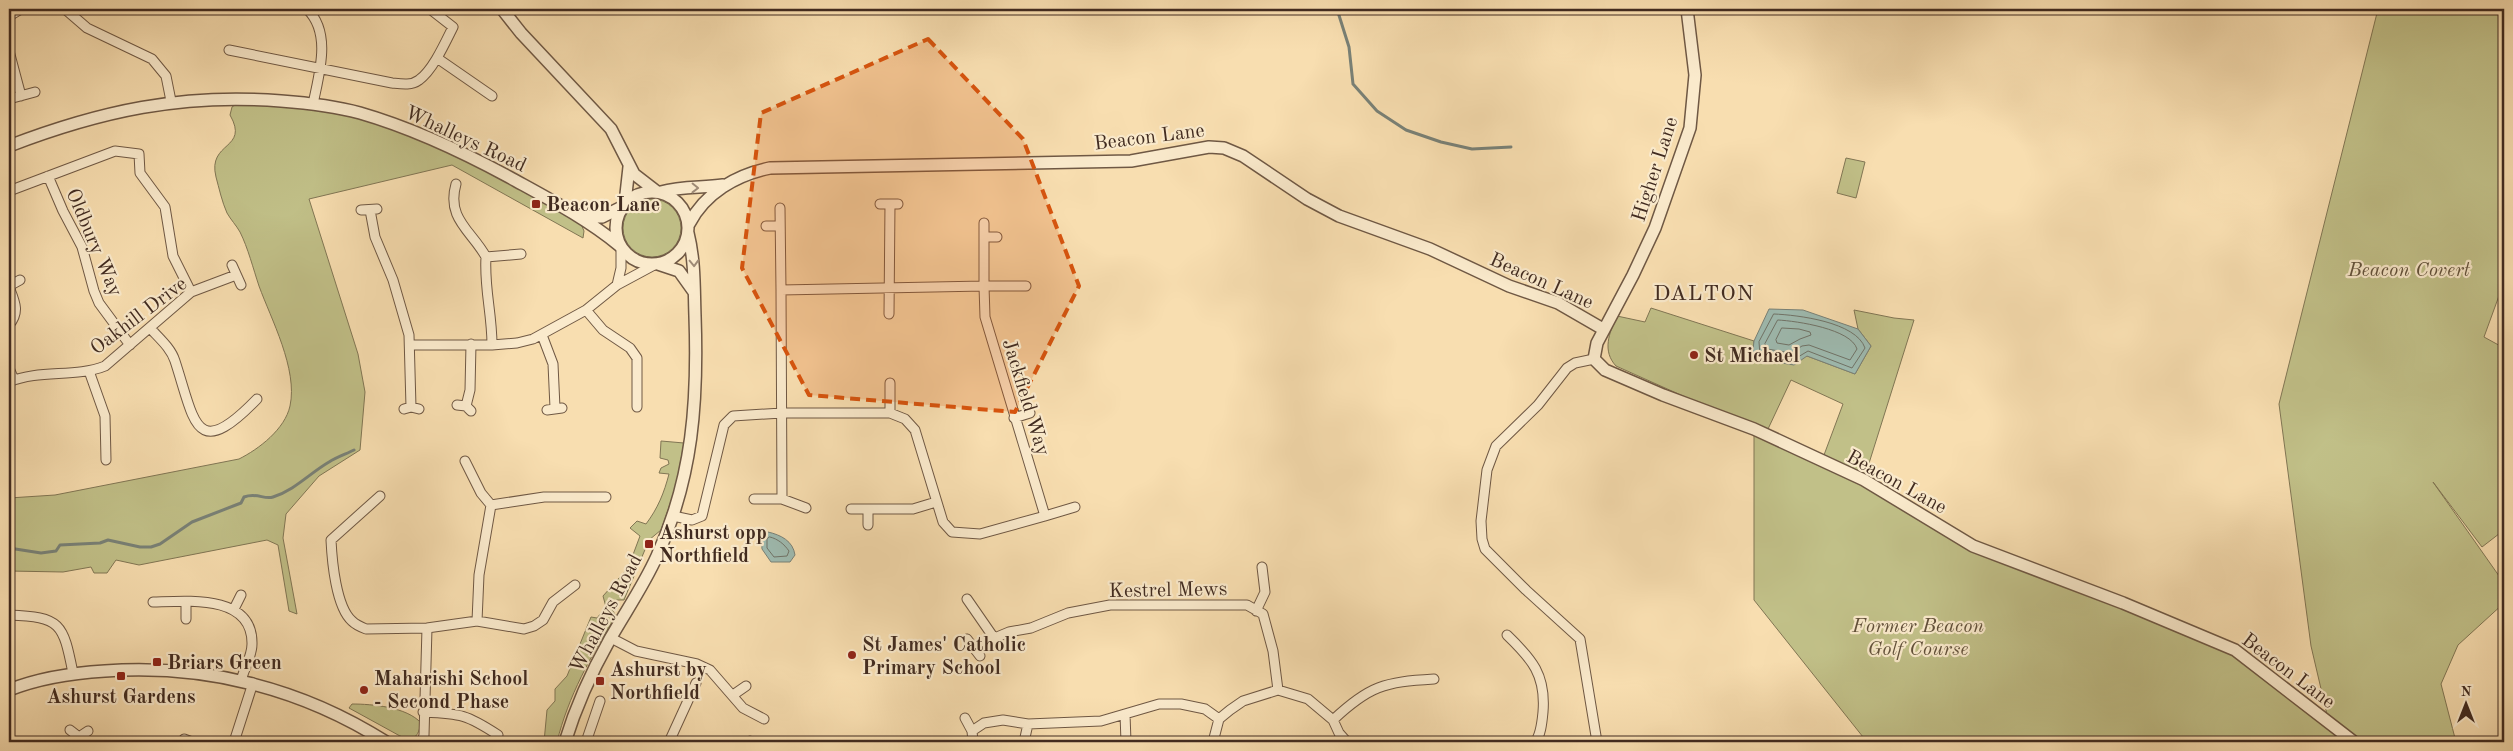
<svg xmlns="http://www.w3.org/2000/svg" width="2513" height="751" font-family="'Old Standard TT',serif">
<rect width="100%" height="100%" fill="#f8deb0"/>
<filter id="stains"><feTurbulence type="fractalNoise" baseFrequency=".004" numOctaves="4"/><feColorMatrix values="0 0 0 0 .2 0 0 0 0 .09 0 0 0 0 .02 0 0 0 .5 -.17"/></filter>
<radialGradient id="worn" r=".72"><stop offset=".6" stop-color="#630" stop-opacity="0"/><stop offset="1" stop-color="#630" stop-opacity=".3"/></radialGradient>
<path fill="#c1c088" stroke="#817654" d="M2378,9H2504V282L2484,337L2504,348V530L2482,547L2433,482L2504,583V603L2458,645L2441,684L2456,742H1867L1754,600V429L1864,480L1973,546L2235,650L2329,723L2311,646L2279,404Z
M239,102C279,105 321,106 360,117C437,141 507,180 578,217L584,231L583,238L452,165L309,199L358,354L365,392L360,450L319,476L286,514L283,538L297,614L289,611L278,545L267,540L139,565L116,560L107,573H94L91,567L63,572L9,571V498L55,495L239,459C259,449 285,429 290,406C298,369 271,319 259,286C253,268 248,248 240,232C236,225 231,220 227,213C222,202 219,188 216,177C207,141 250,150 230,115L232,107Z
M1846,158L1865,162L1856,198L1837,193Z
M623 228a29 29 0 1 1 58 0a29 29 0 1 1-58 0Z
M1651,308L1754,341L1752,358L1807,356L1855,374L1871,346L1858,329L1854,310L1894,318L1914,320L1865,476L1824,455L1843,404L1791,380L1768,429L1721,413L1616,366C1602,351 1609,333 1617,316L1645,322Z
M661,441L684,443L676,486L666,516L661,530L649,540L624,600H617L612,603L611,608L616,616C591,655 568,697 557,742H544L547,710L555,701V689L567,676L591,617L597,618L606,607L603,596L628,568L640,536L630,528L637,521L646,524C658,508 664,493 669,474L659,473L661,468L669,464L668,460L660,458Z
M352,704C372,704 407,707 421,723C418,737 414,742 400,736L349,708Z"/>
<path fill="#9ebbb1" stroke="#798177" d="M1769,309L1803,310L1858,329L1871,346L1855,374L1807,356L1794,365L1752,358L1754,341Z
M768,532C781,535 793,541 795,555L790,562H771L762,549L761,535Z"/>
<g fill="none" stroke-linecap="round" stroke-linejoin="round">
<path stroke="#707368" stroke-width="1" d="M1774,314C1798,315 1856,322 1865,348L1852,368L1808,351L1793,360L1760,355L1759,342Z
M1778,320C1797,321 1851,329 1857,349L1850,360L1809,345L1802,346L1791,353L1767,349L1765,344Z
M1782,328L1799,329L1810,332L1811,335L1800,339L1789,345L1777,343L1776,340Z
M770,537C778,539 784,544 789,551L787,556L774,557L767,548V539Z"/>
<path stroke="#798177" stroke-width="3" d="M1337,9L1349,47L1353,84L1377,111L1406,130L1441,142L1472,149L1511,147
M9,548L41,553L56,551L60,545L100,543L108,540L140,547H151L160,544L192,522L241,503L244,497C257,492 264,500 273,497C295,490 310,473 329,462C337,457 346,454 354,450"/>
<g stroke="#6f5844" stroke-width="11">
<path id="minor" d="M65,9L87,28L152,59L166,76L171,101
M307,9C332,33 319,74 313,104
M9,16L21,9
M229,50L392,83C401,84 411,86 419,80C433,70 445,43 453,27L430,9
M9,51L21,96
M437,58L492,96
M9,99L35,92
M48,176L63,211L82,247L94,291L99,303L130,345
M456,184C446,219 472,231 486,257C484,288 492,313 492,345
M9,191L115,151L139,154L140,173L165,207L173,256L191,292
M880,204H898
M780,208L781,290
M361,210L377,209
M370,210L375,237L393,280L409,335L411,407
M984,223V286H1026
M766,226H780
M984,237H997
M486,257L521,254
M232,265L241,285
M617,285L621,268V248
M9,286L20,280
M586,310L603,330L630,348L637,358V407
M889,314L890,204
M9,325C20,312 15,302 9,287
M150,328C159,338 171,348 175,361C195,422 195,463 257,399
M542,335L553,364L555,408
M410,345H492L517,343L533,339L586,310L617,285L656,264
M1594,359L1575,363L1567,368L1538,405L1496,446L1487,470L1481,521L1482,539L1485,549L1526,590L1580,639L1597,742
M9,368L14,380
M89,371L105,416L106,460
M9,382C40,369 75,378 105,366L191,292L236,275
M457,405L466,406L471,411
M466,406L470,390L471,344
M404,409L411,407L419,409
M547,410L562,408
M890,413V383
M1014,418L1030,413
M465,461L481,493L491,505
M380,496L331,540C332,561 336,607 352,621C356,625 361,627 366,629L427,628L477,621L524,629L534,626L543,620L553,602L575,585
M754,499H782L806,508
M851,509H913L936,502
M868,509V525
M673,516L692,520L702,516L724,425L733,416L782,413H890L905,419L915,430L943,522L952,532L980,534L1045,516L985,317L984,286L781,290L782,499
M1045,516L1075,507
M967,599L994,638
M153,602C187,601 253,594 252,644C252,657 244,668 241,681
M234,609L241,595
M1256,611L1265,592L1262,567
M9,615C61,617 63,623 73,673
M186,619V602
M477,621L479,575L491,505L544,497H606
M1507,635C1532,659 1546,675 1543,712C1542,722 1541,735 1535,742
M611,638L636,651L697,664L710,670L743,708L764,719
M967,639L980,656
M973,647L1009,632L1031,628L1068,613L1110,605H1247L1263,614L1273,651L1278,690
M733,695L746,686
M423,712C461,714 466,714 498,735
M1125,714L1126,742
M965,718L972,731L973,742
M1333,720C1369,686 1384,682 1434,679
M70,730L79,737L88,731
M972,731L984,723L1003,720L1028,724L1101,721L1159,704H1181L1205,709L1219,719
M184,739L192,742
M750,741V742
M234,742L253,683
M422,742L424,735L427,628
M586,742L600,701
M669,742L696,683
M1024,742L1028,724
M1213,742L1219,719L1230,710L1243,701L1278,690L1308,699L1333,720L1339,733L1347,742"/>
</g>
<g stroke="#6f5844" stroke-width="14">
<path id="tertiary" d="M502,9L521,33L611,129L634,174L656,191
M1687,9L1695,75L1690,128L1655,228L1633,275L1597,343L1594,359L1605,370L1663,395L1754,429L1864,480L1973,546L2123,603L2235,650L2354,742
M9,146C100,111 183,93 281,101C308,103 334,106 360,113C412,128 461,151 509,177C547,198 586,218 620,246
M616 228a36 36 0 1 1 72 0a36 36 0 1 1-72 0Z
M661,192C682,186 702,188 723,185
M625,203L629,167
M581,216L602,217L622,207
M689,224C705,193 736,175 770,168L1131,161L1209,147L1224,148L1243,156L1307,199L1339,216L1430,249L1509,286L1558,303L1603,329
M658,264L679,271L694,292
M9,690C39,678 72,673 105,671C205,664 301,688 386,742
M565,742C576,706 592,671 610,639C626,611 644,585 657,556C693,477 698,401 695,316C694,288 695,261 688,233"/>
</g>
<use href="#minor" stroke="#faeacc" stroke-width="9"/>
<use href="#tertiary" stroke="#faeacc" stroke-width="11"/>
</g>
<defs><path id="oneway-chevron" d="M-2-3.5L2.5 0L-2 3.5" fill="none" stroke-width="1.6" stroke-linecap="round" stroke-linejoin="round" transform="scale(1.25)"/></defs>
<g stroke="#9e8a76">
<use href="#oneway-chevron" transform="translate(695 188) rotate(1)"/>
<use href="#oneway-chevron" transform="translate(694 263) rotate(88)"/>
</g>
<path fill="#d7540e" fill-opacity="0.2" stroke="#d7540e" stroke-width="4" stroke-dasharray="10 6" stroke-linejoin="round" d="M928,39L1023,139L1079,286L1015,412L809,395L742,268L761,113Z"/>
<g fill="#8f2418" stroke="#faeacc" stroke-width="2">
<rect x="531" y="199" width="10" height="10" rx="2.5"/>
<circle cx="1694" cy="355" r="5"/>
<rect x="644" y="539" width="10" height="10" rx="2.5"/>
<circle cx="852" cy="655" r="5"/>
<rect x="152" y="657" width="10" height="10" rx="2.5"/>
<rect x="116" y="671" width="10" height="10" rx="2.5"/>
<rect x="595" y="676" width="10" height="10" rx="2.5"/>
<circle cx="364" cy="690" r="5"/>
</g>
<g text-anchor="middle" stroke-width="4.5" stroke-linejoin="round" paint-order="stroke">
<g font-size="20" fill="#412b20" stroke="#faeacc">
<text transform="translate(1149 136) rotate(-7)" y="7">Beacon Lane</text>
<text transform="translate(466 138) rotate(25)" y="7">Whalleys Road</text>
<text transform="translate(1654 169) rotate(-72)" y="7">Higher Lane</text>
<text transform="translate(95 242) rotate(67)" y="7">Oldbury Way</text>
<text transform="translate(1542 280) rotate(24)" y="7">Beacon Lane</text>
<text transform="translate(138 315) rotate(-37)" y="7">Oakhill Drive</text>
<text transform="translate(1027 397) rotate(73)" y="7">Jackfield Way</text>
<text transform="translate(1897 481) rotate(29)" y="7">Beacon Lane</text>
<text transform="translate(1168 589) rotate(-1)" y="7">Kestrel Mews</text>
<text transform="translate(605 613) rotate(-62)" y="7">Whalleys Road</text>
<text transform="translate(2289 670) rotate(37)" y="7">Beacon Lane</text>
</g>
<g font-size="20" font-weight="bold" fill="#412b20" stroke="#faeacc" text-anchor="start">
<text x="546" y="211">Beacon Lane</text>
<text x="1704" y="362">St Michael</text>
<text x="659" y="539">Ashurst opp<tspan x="659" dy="23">Northfield</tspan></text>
<text x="862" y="651">St James' Catholic<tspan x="862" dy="23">Primary School</tspan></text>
<text x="167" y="669">Briars Green</text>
<text x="610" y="676">Ashurst by<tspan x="610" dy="23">Northfield</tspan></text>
<text x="374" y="685">Maharishi School<tspan x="374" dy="23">- Second Phase</tspan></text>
<text x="121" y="703" text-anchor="middle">Ashurst Gardens</text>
</g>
<g font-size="20" font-style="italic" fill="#61503a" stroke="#faeacc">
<text x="2409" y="276">Beacon Covert</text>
<text x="1918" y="632">Former Beacon<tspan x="1918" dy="23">Golf Course</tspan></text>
</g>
<g font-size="22" letter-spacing="1" fill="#412b20" stroke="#faeacc">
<text x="1704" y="300">DALTON</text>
</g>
</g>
<rect width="2513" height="751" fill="none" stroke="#f8deb0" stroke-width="30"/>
<rect x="10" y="10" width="2493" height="731" fill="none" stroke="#412b20" stroke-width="2.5"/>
<rect x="15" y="15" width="2483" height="721" fill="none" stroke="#412b20"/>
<g transform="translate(2466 704)" stroke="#faeacc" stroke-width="4" paint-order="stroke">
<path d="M0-4L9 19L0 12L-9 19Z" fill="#412b20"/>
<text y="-8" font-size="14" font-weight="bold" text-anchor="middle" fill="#412b20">N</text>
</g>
<rect width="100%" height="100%" filter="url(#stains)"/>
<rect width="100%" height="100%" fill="url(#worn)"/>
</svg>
